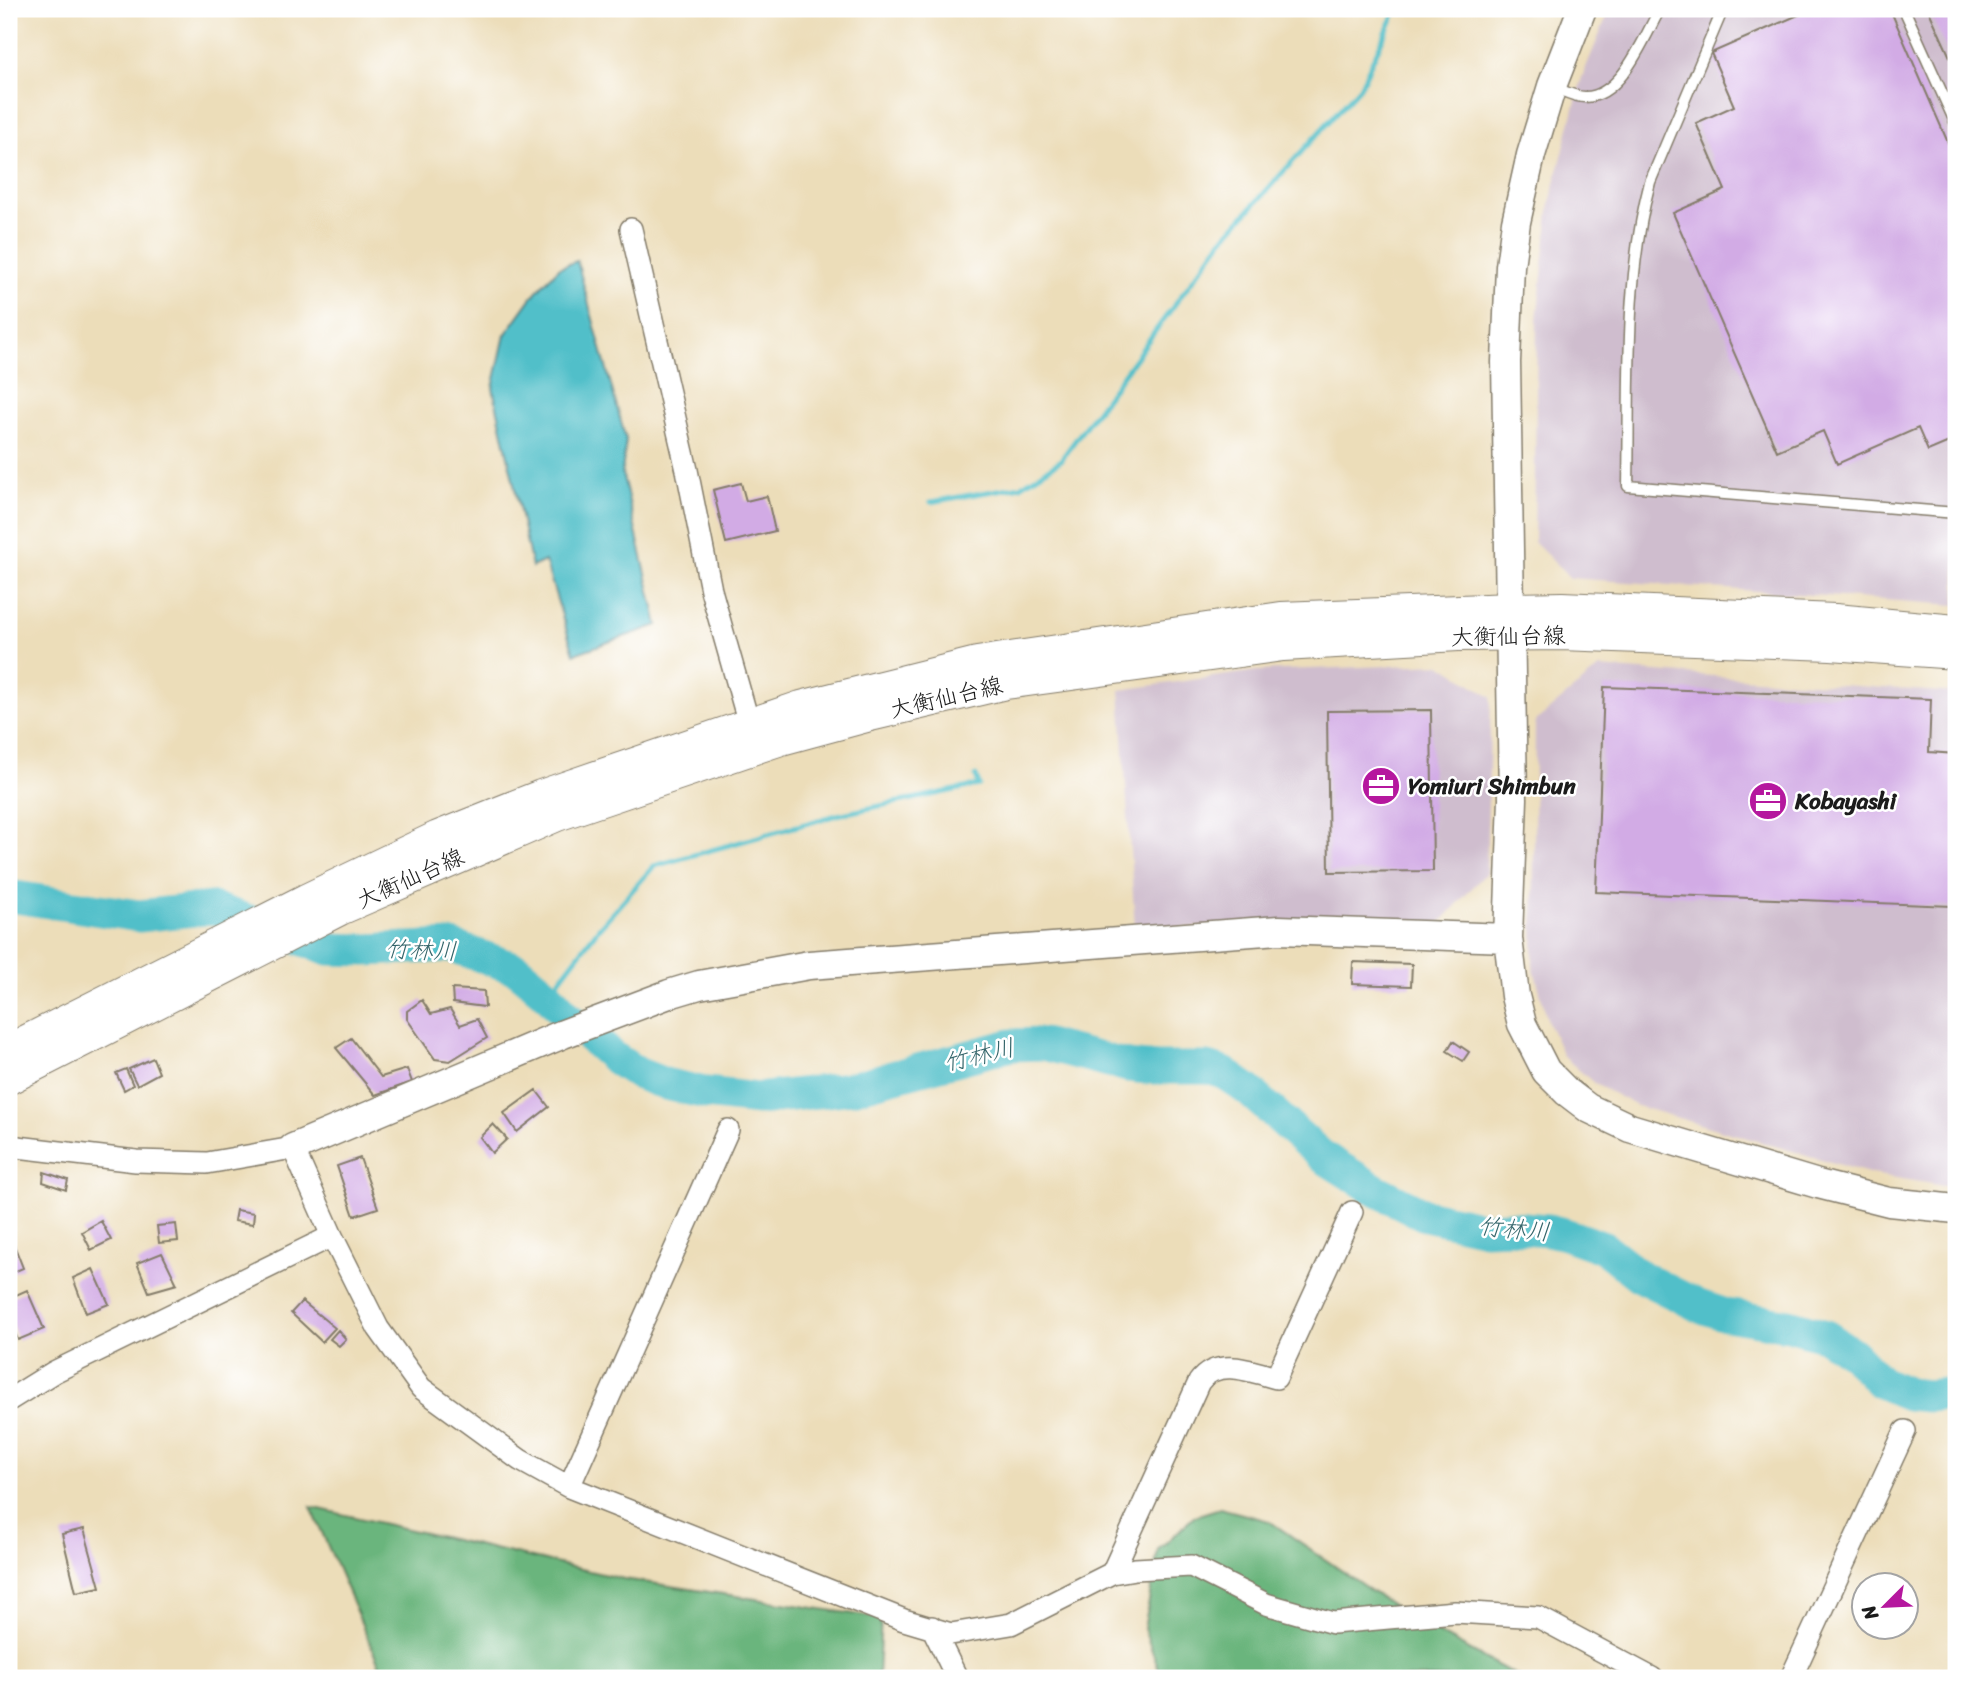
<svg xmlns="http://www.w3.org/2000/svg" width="1965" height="1687" font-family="Sriracha,'Klee One',sans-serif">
<rect width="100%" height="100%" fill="#fff"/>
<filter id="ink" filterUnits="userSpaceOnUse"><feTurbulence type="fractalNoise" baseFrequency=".0143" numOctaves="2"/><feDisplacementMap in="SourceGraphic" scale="14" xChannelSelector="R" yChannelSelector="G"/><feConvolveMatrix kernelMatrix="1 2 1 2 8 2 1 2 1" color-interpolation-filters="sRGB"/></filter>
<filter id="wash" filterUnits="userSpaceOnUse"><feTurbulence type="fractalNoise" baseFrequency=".00686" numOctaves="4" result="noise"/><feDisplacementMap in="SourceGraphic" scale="28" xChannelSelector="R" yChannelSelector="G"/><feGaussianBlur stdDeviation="1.57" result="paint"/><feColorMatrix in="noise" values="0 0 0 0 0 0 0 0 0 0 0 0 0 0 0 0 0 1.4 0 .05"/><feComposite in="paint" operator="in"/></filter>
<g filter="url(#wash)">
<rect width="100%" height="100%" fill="#ecddb9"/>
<path fill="#cfbdce" d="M1610,9H1956V605L1570,578L1534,542L1537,320L1550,203L1582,77Z
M1441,664L1491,697L1486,873L1439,924L1135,928L1120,690L1257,671Z
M1599,668L1956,693V1188L1872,1174L1637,1106L1595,1084L1563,1056L1548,1022L1533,965L1535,722Z"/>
<path fill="#6ab57d" stroke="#43684c" stroke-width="2" d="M311,1507L624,1579L881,1618L878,1678H385Z
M1220,1508L1269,1521L1415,1621L1521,1678H1162L1144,1629L1158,1550L1195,1516Z"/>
<path fill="#51bfc9" stroke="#366e72" stroke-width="2" d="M577,261L626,440L622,472L658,625L574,654L545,561L532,567L493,388L505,335L536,292L560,267Z"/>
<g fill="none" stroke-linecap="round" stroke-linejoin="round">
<path stroke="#51bfc9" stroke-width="5" d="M931,502L1021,486L1060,461L1222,240L1360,87L1397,9
M548,995L599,928L654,866L837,815L979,785L976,776"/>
<path stroke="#51bfc9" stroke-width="33" d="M9,896L139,916L212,908L329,949L366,950L452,946L517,969L548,995L567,1016L613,1057L637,1073L665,1084L706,1093L758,1099L851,1088L1011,1045L1043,1044L1128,1066L1148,1068H1208L1224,1073L1248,1090L1323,1157L1376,1190L1425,1215L1484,1228L1511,1227L1548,1230L1565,1234L1604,1248L1641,1277L1699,1306L1726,1315L1789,1325L1826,1336L1853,1354L1880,1382L1908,1394L1928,1396L1956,1393"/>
</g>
<g id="blocks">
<path fill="#d2abe5" d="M1812,9H1890L1956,161V439L1928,451L1918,428L1837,464L1823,431L1777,451L1673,213L1725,190L1696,123L1734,106L1711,53Z
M1928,9H1956V70Z
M741,483L746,501L767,496L775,531L726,543L713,490Z
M1604,687L1931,699L1929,752L1956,754L1952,906L1596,892Z
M1431,710L1433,871L1329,872L1327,711Z
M1353,962L1412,964L1411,986L1352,984Z
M452,989L484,991L485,1007L453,1003Z
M422,1000L431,1014L450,1009L460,1025L477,1019L487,1038L450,1061L435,1059L407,1019V1011Z
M351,1038L381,1077L407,1069L412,1082L375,1095L336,1048Z
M1453,1041L1469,1052L1463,1061L1447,1051Z
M153,1058L159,1073L137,1085L129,1069Z
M126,1069L133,1085L124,1090L116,1073Z
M536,1090L549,1107L517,1132L504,1113Z
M493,1124L507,1139L492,1153L480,1137Z
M360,1158L378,1208L354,1216L337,1166Z
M44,1172L68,1180L66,1190L43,1182Z
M236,1210L254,1213L253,1224L234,1221Z
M101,1221L111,1240L91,1250L82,1232Z
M176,1224L178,1241L159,1243L157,1226Z
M11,1237L23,1268L9,1274V1238Z
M162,1253L177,1284L149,1292L137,1263Z
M93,1269L109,1304L86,1313L73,1278Z
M9,1284L14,1296L27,1290L44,1329L18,1340L9,1317Z
M302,1301L335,1328L322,1342L291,1313Z
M338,1330L346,1339L339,1346L330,1339Z
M84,1529L100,1587L76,1592L62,1534Z"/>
</g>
</g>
<g filter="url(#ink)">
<use href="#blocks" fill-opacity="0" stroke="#847c6a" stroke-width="2"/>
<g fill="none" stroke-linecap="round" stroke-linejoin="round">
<g stroke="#847c6a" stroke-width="13">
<path id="service" d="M1723,9L1650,182C1624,281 1630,384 1628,486L1956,513
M1904,9L1956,124
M1554,87C1564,91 1574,97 1585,97C1622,97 1644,37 1660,9"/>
</g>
<g stroke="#847c6a" stroke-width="24">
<path id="minor" d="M631,229L687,470L711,590L749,724
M9,1146L136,1161L207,1163L293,1148L332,1236L378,1328L421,1388L520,1460L569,1487L904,1620L951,1634L1011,1624L1112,1573L1135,1569L1191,1566L1266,1604L1333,1623L1455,1612L1538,1617L1652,1678
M9,1400L54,1372L332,1236
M569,1487L728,1130
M1112,1573L1199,1382C1217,1357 1251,1371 1276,1378L1352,1212
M932,1627L957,1678
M1791,1678L1905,1431"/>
</g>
<g stroke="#847c6a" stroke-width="31">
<path id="tertiary" d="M1582,9L1552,86L1531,155L1516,222L1510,266L1506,362L1513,799L1508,938L1515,996L1522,1024L1546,1071L1567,1092L1588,1108L1630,1128L1818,1184L1889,1202L1956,1209
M293,1148L563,1034L669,994L699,985L809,965L1279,930L1508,938"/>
</g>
<g stroke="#847c6a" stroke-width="34">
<path id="secondary" d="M9,1050L306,900L438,837L541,796L801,707L977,663L1281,618L1511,609L1562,608L1835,620L1956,631
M9,1078L340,909L557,815L781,739L866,716L1006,683L1283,645L1458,635L1561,634L1831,644L1956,653"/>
</g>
<use href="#service" stroke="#fff" stroke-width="10"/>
<use href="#minor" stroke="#fff" stroke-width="21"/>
<use href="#tertiary" stroke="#fff" stroke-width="28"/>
<use href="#secondary" stroke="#fff" stroke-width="32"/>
</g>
</g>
<defs>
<g id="office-disc" transform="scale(2.0125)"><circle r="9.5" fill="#b5179e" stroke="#fff"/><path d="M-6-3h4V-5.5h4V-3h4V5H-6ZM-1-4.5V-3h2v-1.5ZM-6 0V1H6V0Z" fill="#fff"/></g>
</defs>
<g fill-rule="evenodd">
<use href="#office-disc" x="1381" y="786"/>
<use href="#office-disc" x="1768" y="801"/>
</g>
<g text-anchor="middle" stroke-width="5" stroke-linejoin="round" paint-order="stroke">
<g font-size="23" fill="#1c1c1c" stroke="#fff">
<text transform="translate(1508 636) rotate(-1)" y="8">大衡仙台線</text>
<text transform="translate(946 697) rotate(-13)" y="8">大衡仙台線</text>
<text transform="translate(410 878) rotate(-24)" y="8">大衡仙台線</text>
</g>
<g font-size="23" font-weight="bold" fill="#1c1c1c" stroke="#fff" text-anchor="start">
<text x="1408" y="794">Yomiuri Shimbun</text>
<text x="1795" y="809">Kobayashi</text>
</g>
<g font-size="24" font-style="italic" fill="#34656a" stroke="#fff">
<text transform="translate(421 950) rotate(2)" y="8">竹林川</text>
<text transform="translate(979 1055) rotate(-13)" y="8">竹林川</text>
<text transform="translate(1514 1229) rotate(5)" y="8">竹林川</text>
</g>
</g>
<rect width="1965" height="1687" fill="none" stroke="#fff" stroke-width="35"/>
<g transform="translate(1885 1606) rotate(246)"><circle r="33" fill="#ffffff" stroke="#a4a4a4" stroke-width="2"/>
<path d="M0-5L12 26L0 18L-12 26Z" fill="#b5179e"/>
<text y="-10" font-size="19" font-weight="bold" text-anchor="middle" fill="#1c1c1c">N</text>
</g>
</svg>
